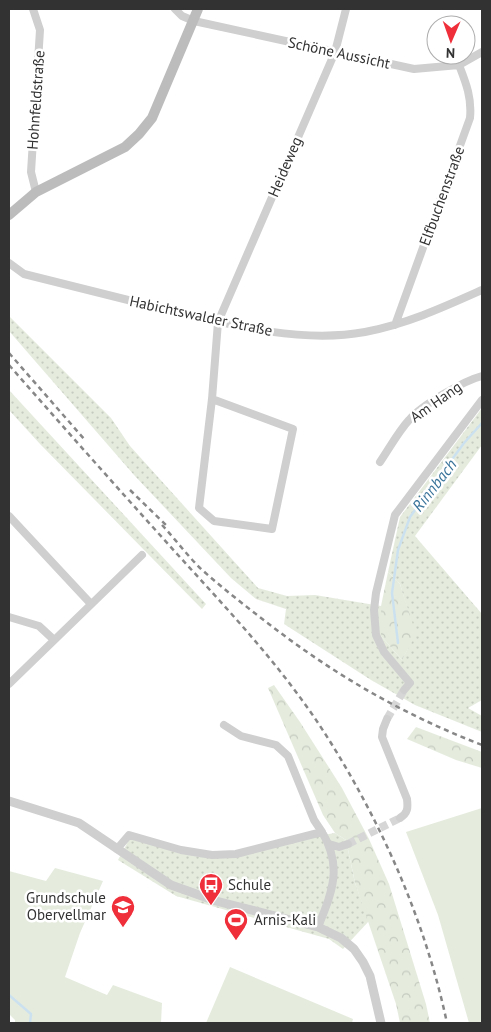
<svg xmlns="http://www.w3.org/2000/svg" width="491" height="1032" font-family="'PT Sans',sans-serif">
<defs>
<pattern id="grass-dots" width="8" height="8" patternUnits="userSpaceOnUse" patternTransform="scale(1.25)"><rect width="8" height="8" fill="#e5ecde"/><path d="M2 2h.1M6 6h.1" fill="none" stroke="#c5cbbf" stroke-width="1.8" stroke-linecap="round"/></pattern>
<pattern id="forest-crowns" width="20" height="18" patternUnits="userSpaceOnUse" patternTransform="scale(1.25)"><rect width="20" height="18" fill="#e5ecde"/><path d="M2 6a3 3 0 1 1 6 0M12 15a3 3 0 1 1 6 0" fill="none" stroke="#c5cbbf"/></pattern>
</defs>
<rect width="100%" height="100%" fill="#fff"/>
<path fill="url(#grass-dots)" d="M9,316L111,418L130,446L258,588L287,596L315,595L381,606V636L402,660L415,634L400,584L388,572L400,517L482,408V445L415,536L482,614V700L468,708L482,716V732L415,705L371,680L284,624L286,609L256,599L231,578L134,475L9,331Z
M9,390L206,604L202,609L40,444L9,410Z
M335,833L346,840L355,883L369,921L343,949L329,939L176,896L118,860L130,838L208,858H230L323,835Z"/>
<path fill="url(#forest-crowns)" d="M388,572L400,584L416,634L402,660L381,636V606Z
M274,685L300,722L342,788L369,839L389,884L426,1004L430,1023H400L396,1004L355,883L346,840L335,833L323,815L268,688Z
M416,727L482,752V768L456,760L407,739Z"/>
<path fill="#e5ecde" d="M482,808V1023H469L438,915L406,832Z
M55,868L103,881L80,933L65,977L107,995L113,985L162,1003L161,1023H15V1020L9,1014V871L46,881Z
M230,967L353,1019L352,1023H206Z"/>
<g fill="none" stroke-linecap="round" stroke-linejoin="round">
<path stroke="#cce1ef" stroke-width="2.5" d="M398,643L392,593L398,550L410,517L464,443L482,423
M9,995L31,1014L30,1023"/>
<path stroke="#d6d6d6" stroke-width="8" stroke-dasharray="8 4" stroke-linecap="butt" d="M387,719L404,690
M348,844L400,818"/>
<path stroke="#cfcfcf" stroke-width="8" d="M33,9L40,30L31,172L36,192
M175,9L182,16L194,21L414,69L459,65L482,52
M9,263L24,274C71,286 117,297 164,309C226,324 300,344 365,332C407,324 444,307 482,290
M395,325L470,118C472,98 466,83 459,65
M212,399L293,429L272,529L214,521L199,508L212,399L218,322L335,52L346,9
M380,462C389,449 398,432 409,420C422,405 463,381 482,376
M9,516L91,604
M9,617L39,626L53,639
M9,684L142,555
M404,690L410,683L384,652L376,635L374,610L376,593L395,515L482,400
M387,719L383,729L382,737L407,799C408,808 408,813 400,818
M224,725L241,736L276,745L288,756L314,820L322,832
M329,844L339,847L348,844
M117,849L129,835L181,850L212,855L236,854L322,832C343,867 332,892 318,927"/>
<path stroke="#cfcfcf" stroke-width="9" d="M9,801L79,823L171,885L216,901L318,927L341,938L354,949L363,962L370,976L381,1023"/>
<path stroke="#bcbcbc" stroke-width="10" d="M9,215L36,192L125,147L139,134L152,118L198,9"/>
<path stroke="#878787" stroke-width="2.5" stroke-dasharray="5 4" stroke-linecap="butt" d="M9,353L85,440
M9,365C65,429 121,492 178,555C229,611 282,667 324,732C381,821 425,920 447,1023
M130,490L168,527
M162,525C175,539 187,555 200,568C221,587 243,604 265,621C333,674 402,714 482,745"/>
</g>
<defs>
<g id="bus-pin" transform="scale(1.25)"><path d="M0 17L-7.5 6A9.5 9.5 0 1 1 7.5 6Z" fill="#ef2f3a" stroke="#fff"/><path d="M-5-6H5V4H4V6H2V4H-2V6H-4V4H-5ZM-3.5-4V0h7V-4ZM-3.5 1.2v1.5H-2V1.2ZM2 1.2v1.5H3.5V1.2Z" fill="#fff"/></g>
<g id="school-pin" transform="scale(1.25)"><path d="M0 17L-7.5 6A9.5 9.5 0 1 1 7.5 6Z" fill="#ef2f3a" stroke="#fff"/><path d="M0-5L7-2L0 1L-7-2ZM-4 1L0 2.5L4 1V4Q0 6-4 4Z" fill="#fff"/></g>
<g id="stadium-pin" transform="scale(1.25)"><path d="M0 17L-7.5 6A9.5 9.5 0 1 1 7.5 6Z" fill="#ef2f3a" stroke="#fff"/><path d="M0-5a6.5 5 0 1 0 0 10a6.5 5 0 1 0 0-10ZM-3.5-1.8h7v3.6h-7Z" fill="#fff"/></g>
</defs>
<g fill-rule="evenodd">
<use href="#bus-pin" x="211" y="885"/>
<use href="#school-pin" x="123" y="907"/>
<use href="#stadium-pin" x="236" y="920"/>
</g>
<g text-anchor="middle" stroke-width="5" stroke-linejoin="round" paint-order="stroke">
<g font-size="15" fill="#323232" stroke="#fff">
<text transform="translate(339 53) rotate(12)" y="5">Schöne Aussicht</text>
<text transform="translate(36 100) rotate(-86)" y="5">Hohnfeldstraße</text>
<text transform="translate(285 167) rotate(-67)" y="5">Heideweg</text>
<text transform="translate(442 196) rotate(-70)" y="5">Elfbuchenstraße</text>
<text transform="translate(201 316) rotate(12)" y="5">Habichtswalder Straße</text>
<text transform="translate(436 402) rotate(-35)" y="5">Am Hang</text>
</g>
<g font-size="15" fill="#323232" stroke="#fff" text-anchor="start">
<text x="228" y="890">Schule</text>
<text x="106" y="903" text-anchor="end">Grundschule<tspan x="106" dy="17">Obervellmar</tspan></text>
<text x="254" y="925">Arnis-Kali</text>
</g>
<g font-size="16" font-style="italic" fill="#3a749b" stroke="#fff">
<text transform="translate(434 485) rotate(-52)" y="6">Rinnbach</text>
</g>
</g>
<rect width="491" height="1032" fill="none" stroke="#323232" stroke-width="20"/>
<g transform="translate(451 40) rotate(182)"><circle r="24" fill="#ffffff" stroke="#adadad"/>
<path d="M0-4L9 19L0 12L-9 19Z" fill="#ef2f3a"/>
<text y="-8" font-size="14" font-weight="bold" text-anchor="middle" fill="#323232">N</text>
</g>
</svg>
